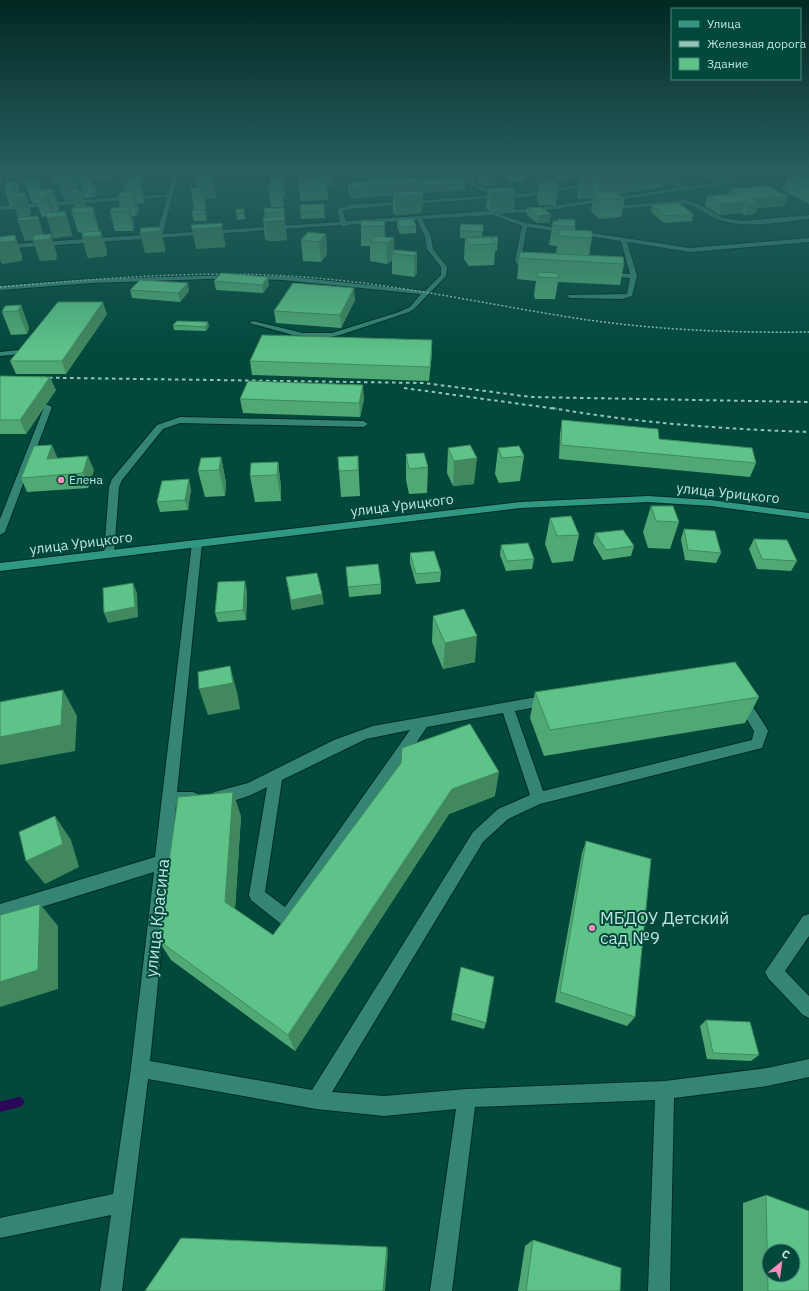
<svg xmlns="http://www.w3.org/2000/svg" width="809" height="1291" font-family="'IBM Plex Sans',sans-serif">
<rect width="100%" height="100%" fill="#02493c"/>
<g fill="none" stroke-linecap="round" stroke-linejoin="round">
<path stroke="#2c0759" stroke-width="10" d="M0,1107L19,1102"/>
<g stroke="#002c24" stroke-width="2">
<path id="minor" d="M174,172H178L163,234L340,222L337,210L348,205L501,195L504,197L349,209L343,211L346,221L535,208L681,188L644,172H649L687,187L718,183L697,172H702L724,182L808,172L611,201L618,205H624L685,200L697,203L723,218L741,221L809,215V219C780,222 747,229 719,220C707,216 698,206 685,204L617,209L607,201L535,212L498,214L526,223L690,248L809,238V242L690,252L627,242L637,276L632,296L622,299L570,298L567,296L568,295L627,294L630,278L606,276L603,274L606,272L630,274L621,241L527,227L521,260L523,264L534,267V269L532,270L518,266L515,260L522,226L493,215L422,219L431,237L433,249L447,267L446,276L414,309L409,312L340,335L324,338L293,335L249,323L253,321L303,333H332L399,312L410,307L421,294L283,280L253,279L251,278V276H283L425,291L441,275V267L427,249L425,237L417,220L347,225L344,227L341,225L0,249V245L157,234L167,197L0,210V206L168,194Z
M535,172H540L560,188L594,183L596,184L521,198L479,190L466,181L445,180L467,179L482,188L521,194L555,189Z
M234,275L236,276V278L91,283L0,290V286L91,279Z
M19,350H22V354L0,356V352Z
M45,405H48L52,407L5,532L0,535V519Z
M180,417L364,421L368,424L364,427L180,423L163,429L122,480L119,487L114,554L113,556H105L104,554L109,487L112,479L157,425Z
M197,540L202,543L177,792H193L198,794L200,798L198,802L176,805L150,1061L312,1090L473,832L498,809L530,795L503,713L427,727L293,924L287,926L281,924L251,900L249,895L267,787C253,794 230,806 214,800L212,796L214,792L248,783L334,740L373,726L548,695L553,696L554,700L553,704L515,711L543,791L752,740L754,731L735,700L736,696L741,695L746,696L766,727L768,731L762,748L540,804L508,819L483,842L332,1092L384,1096L467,1089L665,1081L767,1068L809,1059V1077L767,1086L674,1098L670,1291H648L655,1100L475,1107L452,1291H430L456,1109L384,1116L316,1109L148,1079L122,1291H100L111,1215L0,1238V1218L113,1194L131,1068L154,872L0,920V904L155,857L192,543ZM410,730L285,907L265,892L282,780L366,739Z
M809,914V936L785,971L809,996V1018L803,1015L768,978L765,972L803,916Z"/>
</g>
<g stroke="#002c24" stroke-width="2">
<path id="major" d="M648,496L711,500L809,513V519L711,506L648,502L520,508L0,571V563L520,502Z"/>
</g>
<use href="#minor" fill="#348573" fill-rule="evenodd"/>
<use href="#major" fill="#309983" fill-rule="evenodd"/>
<path stroke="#97c4b9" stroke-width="1.5" stroke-dasharray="2 2" stroke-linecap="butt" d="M0,287C109,278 217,268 326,279C412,287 496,306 581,319C656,330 733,333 809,332
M0,377H27"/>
<path stroke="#97c4b9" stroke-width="2" stroke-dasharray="3.5 3.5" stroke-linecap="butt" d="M0,377L424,383L531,397L809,402
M404,388L557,409
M552,408C637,423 723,429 809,432"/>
</g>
<path fill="#50a875" d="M14,172H27L30,181L39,180L42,190L53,189L59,208L58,211H55L54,213L65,211L71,231L72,236L53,238L47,216L42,217L37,203H32L26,185L27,184H18Z
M70,172H82L83,175H91L90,172H108L109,177L108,180H93L97,193L95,197L85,198L81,181H77L79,190L87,207H93L98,226L99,231L107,251L106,256L88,258L82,237L83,233L78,232L72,213L75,208L73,200L65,201L59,183L54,184L63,175H71Z
M116,172H128V174H132L131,172H144L145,178H142L143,185H141L145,200L144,203L137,204L139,211L136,216H132L134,226L133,231H115L110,212L120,207L118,197L125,192L123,186L128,182L127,177L117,178Z
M197,172H215V174H208V177H213L216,199H204L206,206L205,209L194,210L191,191L196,188L197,178Z
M260,172H270V173H260Z
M270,172H282L285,197H283L284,207H271L268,186L271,185Z
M297,172H331L332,186H327L328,200L302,201L300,197L299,187L298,184Z
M336,172H355V173L337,174Z
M370,172L418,181L465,190L422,193L423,194L422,213L396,215L393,212V195L351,199L348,193V183L372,182L370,179Z
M442,172H454L455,173V176L445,177L442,174Z
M479,172H497L496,185L483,186L478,182Z
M500,172H522L525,175V181L510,182Z
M550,172H570L572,180L562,181L550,174Z
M611,172H693L692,176L677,178L666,173L662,187L617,194L625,198L621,217L599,219L591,211L593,198L580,199L577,197L580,179L591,178L592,174Z
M809,175V204L783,190L788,177Z
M7,182L20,193H25L31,212L29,216L18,217L14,206H10L4,188Z
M539,183L558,186L556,205H539L537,201Z
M488,189L514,210L490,211L486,208Z
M730,189L784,206L757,208L755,214L745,215L742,213L719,215L705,206L707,196L728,194Z
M324,204L325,218L301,219L300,205Z
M652,205L693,214L692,221L664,223L651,212Z
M284,208L285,219H284L287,240L267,241L265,238L263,218H265L264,213Z
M527,208L550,222L537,223L527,215Z
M244,209L245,219L237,220L236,213Z
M205,210L207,217L206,221H194L192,214Z
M397,219L416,226V233L400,234L397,227Z
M385,221V237L394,238V251L417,252V273L414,277L392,274V260L387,264L370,261V246H361V226Z
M553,221L575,227V230L592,238L589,255L624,264L620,285L558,282L555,299H535L534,294L536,281L517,279L520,252L556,253L557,246L549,245Z
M483,225L482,236L498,237L497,251H495L494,265L469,266L464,259L465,238H460V231Z
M326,234L327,254L321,262L303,261L301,240Z
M214,281L269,285L263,293L216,290Z
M130,290L189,291L180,302L132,298Z
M355,300L341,328L276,323L274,311Z
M21,305L29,328L27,334L11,335L2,312Z
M107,314L66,374H16L10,361Z
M173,325L209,326L206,331L174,330Z
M432,353L429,381L252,375L250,361Z
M0,376L56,390L26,434H0Z
M240,399H364L360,417L243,413Z
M562,420L659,439L756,463L750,477L559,459L560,434Z
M448,448L474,484L453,486L447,473Z
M498,448L524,456L520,481L499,483L495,474Z
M406,454L428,467L427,493L409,494L406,480Z
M358,456L360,496L341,497L339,471Z
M221,457L226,483L225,496L205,497L198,471Z
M57,458L94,470L88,488L27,492L21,478Z
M278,462L281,487V501L255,502L250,476Z
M191,489L188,510L160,512L157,502Z
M651,506L679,522L670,549L648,548L643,532Z
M550,518L579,535L573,561L552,563L545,544Z
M684,529L721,553L716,563L685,560L681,539Z
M595,533L634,546L631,556L603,560L593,543Z
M754,539L797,561L791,571L757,569L749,549Z
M501,545L534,559L532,569L506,571L500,555Z
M410,553L441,572L440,582L416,584L410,563Z
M346,567L381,584V594L349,597Z
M286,577L324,604L292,610Z
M247,591L246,620L218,622L215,613Z
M433,616L475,662L443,669L432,642Z
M535,692L759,697L745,723L544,756L530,718Z
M401,763L495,796L449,814L295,1051L171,960L158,940L241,816L235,909L273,935Z
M586,841L635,1017L627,1026L555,1002L582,853Z
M452,1013L486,1023L484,1029L451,1020Z
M706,1020L759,1055L751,1061L707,1059L700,1026Z
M766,1195L809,1291H743V1203Z
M533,1240L620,1291H518L525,1246Z"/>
<path fill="#41885f" d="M14,172H27L30,181L29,184H18Z
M50,172H62L64,180L75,175L80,193L82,190L87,208L77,212L73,200L65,201L59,183L54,184Z
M78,172H82L83,177L80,180L81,181Z
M106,172H108L109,177L108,180Z
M125,172H128V174L127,177Z
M140,172H144L145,178H142L143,185Z
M207,172L209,180L213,177L216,199H204L206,206L205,209L202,191H196L195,181H208Z
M298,172H331L332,186H327V181L299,180Z
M484,172H497L496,185L483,186Z
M650,172H666L662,187L599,196L598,195L600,178Z
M678,172H693L692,176L677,178Z
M406,173V180L373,183V176Z
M455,173V176L445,177V174Z
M573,173L572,180L562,181V174Z
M138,174L140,183V182L145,200L144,203L138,176Z
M92,175L97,193L95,197L90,179Z
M0,178L2,183L0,187Z
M39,180L44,197H41L37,184Z
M596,180L593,198L580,199L583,181Z
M17,182L22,197L25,193L31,212L29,216L18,217L11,198L17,197L13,187Z
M420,183V193H393V195L351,199V188Z
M465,183V190L420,193V186Z
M53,189L59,208L58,211L52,192Z
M515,191L514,210L490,211L491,193Z
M49,192L55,211L52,216L46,197Z
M134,192L139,211L136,216L132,197Z
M423,194L422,213L396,215L395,196Z
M787,196L784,206L757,208L755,214L745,215L750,199Z
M745,202L742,213L719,215L722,204Z
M93,207L98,226L99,233L93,213Z
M130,207L134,226L133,231L128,211Z
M205,210L207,217L206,221L205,213Z
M65,211L71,231L72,236L53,238L47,218Z
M551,214L550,222L537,223L538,216Z
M38,216L44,236V239L25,241L18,221Z
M285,220L287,240L267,241L264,222Z
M385,221V243L384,226Z
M160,227L165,247V252L145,253L140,233Z
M222,227L226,247L196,249L192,229Z
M101,231L107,251L106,256L88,258L82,237Z
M51,234L57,255L56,260L40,261L33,241Z
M326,234L327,254L321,262L319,242Z
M15,235L22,256V261L2,264L0,260V242Z
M394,238V254L392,253V260L387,264V243Z
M417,252V273L414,277V256Z
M268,277L269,285L263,293L262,285Z
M188,283L189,291L180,302L178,293Z
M354,288L355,300L341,328L340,315Z
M103,302L107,314L66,374L62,361Z
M21,305L29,328L27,334L18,311Z
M208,322L209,326L206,331L205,327Z
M432,340V353L429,381L430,367Z
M50,377L56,390L26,434L20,420Z
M363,385L364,399L360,417L359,403Z
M52,445L58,459H47Z
M88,456L94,470L88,488L83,473Z
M221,457L226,483L225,496L219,470Z
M477,458L474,484L453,486L454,461Z
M278,462L281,487V501L277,475Z
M189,479L191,489L188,510L185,500Z
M245,581L247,591L246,620L243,610Z
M133,583L137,593L138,617L108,623L104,613Z
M322,594L324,604L292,610L291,600Z
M477,636L475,662L443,669L445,643Z
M230,666L237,692L240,709L208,715L199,689Z
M63,690L77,716L75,751L0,765V737Z
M499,772L495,796L449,814L295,1051L288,1035L452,789Z
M233,792L241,816L234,924L225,902Z
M55,816L71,840L79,867L45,884L26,861Z
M40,904L58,926V989L0,1007V982Z
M387,1247L388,1252L385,1291H383Z"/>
<path fill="#5dc388" stroke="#41885f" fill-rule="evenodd" d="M197,172H207V173L196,174Z
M370,172H405L406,173L373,176Z
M443,172H454L455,173L445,174Z
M507,172H522L525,175L510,176Z
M558,172H570L573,173L562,174Z
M611,172H650L600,178L592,174Z
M127,174H138V176L127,177Z
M62,175H75L73,182H59Z
M82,175H92L90,179L80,180Z
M809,175V188L788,177Z
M282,176L283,179H270V177Z
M213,177V180L195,181V178Z
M325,177L327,181L300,183L299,179Z
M416,178L420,183L351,188L348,183Z
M461,178L465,183L420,186V183L418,181Z
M593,178L596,180L583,181L580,179Z
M39,180L37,184L26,185L28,181Z
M7,182H17L13,187L4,188Z
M140,182V185L123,186L124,183Z
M539,183H556L558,186H541Z
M282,185V188L269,189L268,186Z
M768,186L787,196L750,199L759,203L749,204L745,202L722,204L707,196L738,193L730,189Z
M191,188H202V191H191Z
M512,188L515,191L491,193L488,189Z
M53,189L52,192H49L46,197L36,198L39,190Z
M71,190H82L81,193H71Z
M420,191L423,194L395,196L393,193Z
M609,191L612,194H619L625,198L602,199L594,192Z
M121,192H134L132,197H118Z
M25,193L22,197L11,198L14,194Z
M679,203L693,214L665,216L652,205Z
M324,204V211H301L300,205Z
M93,207V213H72V208Z
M130,207L128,211L110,212L112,208Z
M540,207L551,214L538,216L527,208Z
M264,208H284V212L264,213Z
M236,209H244V212L236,213Z
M193,210H205V213L192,214Z
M65,211L66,216L47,218L46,213Z
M38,216V219L18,221V218Z
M283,216L285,220L264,222L263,218Z
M397,219H413L416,226L400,227Z
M558,219L575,220V227L552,225L553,221H558Z
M361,221H385L384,226H361Z
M222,223V227L192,229L191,225Z
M461,224L483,225V231H460Z
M160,227V231L140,233L141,228Z
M560,229L592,231V238L558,236Z
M101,231V236L82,237L83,232Z
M308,232L326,234L319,242L301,240Z
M51,234L50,239L33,241L34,235Z
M15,235V241L0,242V237Z
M376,236L394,238L387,243L370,241Z
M471,236L498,237L497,244H496L491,237L471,238Z
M491,237L496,244L470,245L465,238Z
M395,250L417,252L414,256L392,253Z
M520,252L623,257L624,264L519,258Z
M537,272L558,273L559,278L537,277Z
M221,273L268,277L262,285L214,281Z
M140,280L188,283L178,293L130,290Z
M293,283L354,288L340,315L274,311Z
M58,302H103L62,361H10Z
M21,305L18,311L2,312L5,306Z
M177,321L208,322L205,327L173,325Z
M262,335L432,340L430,367L250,361Z
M0,376L50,377L20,420H0Z
M248,381L363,385L359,403L240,399Z
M562,420L658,429L659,439L752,448L756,463L561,445Z
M52,445L47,459L88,456L83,473L21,478L34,446Z
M470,445L477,458L454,461L448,448Z
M519,446L524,456L502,458L498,448Z
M424,453L428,467L409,469L406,454Z
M358,456V470L339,471L338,457Z
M221,457L219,470L198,471L201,458Z
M278,462L277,475L250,476L251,463Z
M189,479L185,500L157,502L162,481Z
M651,506H673L679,522L656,521Z
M571,516L579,535L557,536L550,518Z
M684,529L715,531L721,553L688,550Z
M623,530L634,546L606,550L595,533Z
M754,539L787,540L797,561L762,559Z
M528,543L534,559L507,561L501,545Z
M434,551L441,572L416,574L410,553Z
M378,564L381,584L348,587L346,567Z
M317,573L322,594L291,600L286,577Z
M245,581L243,610L215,613L218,582Z
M133,583L135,607L104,613L103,588Z
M464,609L477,636L445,643L433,616Z
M735,662L759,697L550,730L535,692Z
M230,666L233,683L199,689L198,672Z
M63,690L61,725L0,737V702Z
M470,724L499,772L452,789L288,1035L158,940L178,797L233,792L225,902L273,935L401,763L402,748Z
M55,816L63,844L26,861L19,832Z
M586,841L651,859L635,1017L560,992Z
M40,904L38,970L0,982V915Z
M461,967L494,977L486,1023L452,1013Z
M706,1020L750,1022L759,1055L713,1053Z
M766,1195L809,1211V1291H768ZM769,1251H793V1275H769Z
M181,1238L387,1247L383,1291H145Z
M533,1240L621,1268L620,1291H526Z"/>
<linearGradient id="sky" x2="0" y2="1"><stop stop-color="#012821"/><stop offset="0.49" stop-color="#285f61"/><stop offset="1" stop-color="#285f61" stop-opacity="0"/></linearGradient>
<rect width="809" height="352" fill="url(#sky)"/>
<g fill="#ff8eba" stroke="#02493c" stroke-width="1.5">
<circle cx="61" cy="480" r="4"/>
<circle cx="592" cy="928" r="4"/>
</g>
<g text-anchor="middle" stroke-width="4" stroke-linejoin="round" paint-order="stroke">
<g font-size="12" fill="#c0e5db" stroke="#02493c" text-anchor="start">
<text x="69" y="484">Елена</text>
</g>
<g font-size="14" fill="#c0e5db" stroke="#02493c">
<text transform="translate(728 493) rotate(6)" y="5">улица Урицкого</text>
<text transform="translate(402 505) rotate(-7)" y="5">улица Урицкого</text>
<text transform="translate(81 543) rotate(-7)" y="5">улица Урицкого</text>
</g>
<g font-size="17" fill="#c0e5db" stroke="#02493c">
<text transform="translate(157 918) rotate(-84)" y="6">улица Красина</text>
</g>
<g font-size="17" fill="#c0e5db" stroke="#02493c" text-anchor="start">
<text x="600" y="924">МБДОУ Детский<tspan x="600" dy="20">сад №9</tspan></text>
</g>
</g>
<rect x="671" y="8" width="130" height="72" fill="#02493c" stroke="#4e877c"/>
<rect x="679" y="21" width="20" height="6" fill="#309983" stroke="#4e877c"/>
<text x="707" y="28" font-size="12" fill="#c0e5db">Улица</text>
<rect x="679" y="41" width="20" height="6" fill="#97c4b9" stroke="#4e877c"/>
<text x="707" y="48" font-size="12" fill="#c0e5db">Железная дорога</text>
<rect x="679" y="58" width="20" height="12" fill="#5dc388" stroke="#4e877c"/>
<text x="707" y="68" font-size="12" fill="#c0e5db">Здание</text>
<g transform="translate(781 1263) rotate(29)"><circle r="19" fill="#02493c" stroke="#4e877c"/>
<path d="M0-3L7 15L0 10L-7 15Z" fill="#ff8eba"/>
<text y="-6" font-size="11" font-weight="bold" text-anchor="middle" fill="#c0e5db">С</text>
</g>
</svg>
